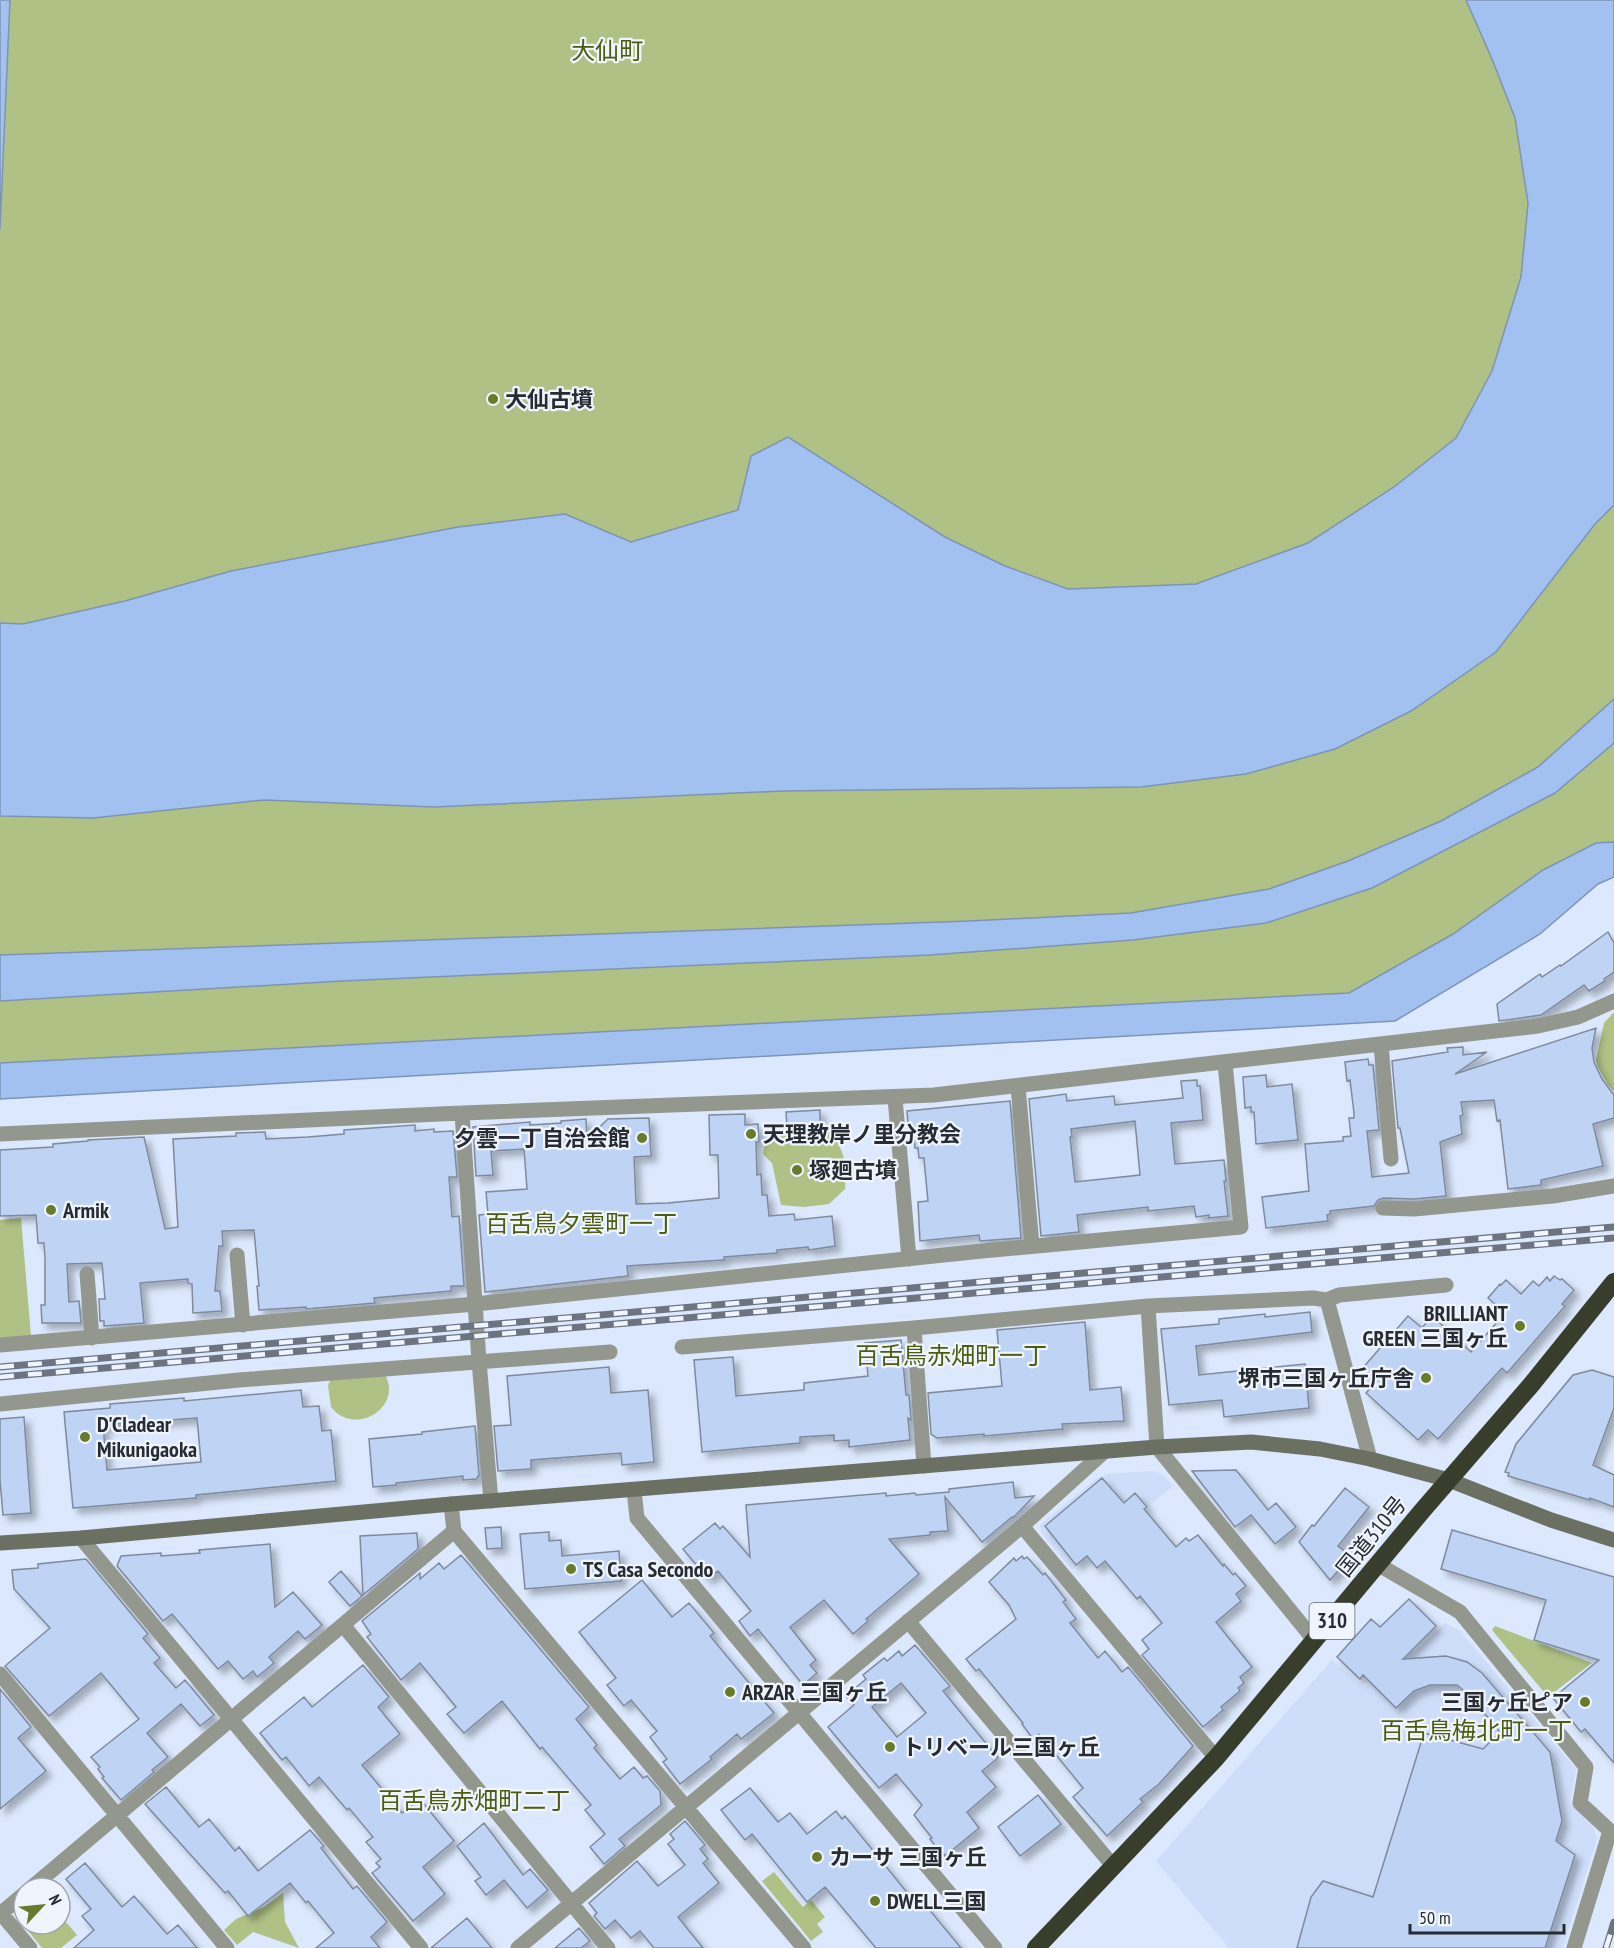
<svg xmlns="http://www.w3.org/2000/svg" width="1614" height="1948" font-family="'PT Sans Narrow','Noto Sans JP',sans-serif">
<defs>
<filter id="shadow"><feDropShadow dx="5.5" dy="5.5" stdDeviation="3" flood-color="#0004"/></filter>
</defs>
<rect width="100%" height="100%" fill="#dbe8fd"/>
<path fill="#ceddf9" d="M1153,1471L1163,1475L1173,1486L1072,1570L1042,1534L1040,1525L1097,1478L1108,1474Z
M1445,1623L1460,1631L1576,1769L1570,1803L1594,1828L1597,1839L1563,1948H1229L1156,1861L1332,1660L1365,1688L1406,1647L1413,1653Z"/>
<path fill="#afc185" d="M10,0H1466L1492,59L1515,118L1528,203L1521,277L1492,371L1456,438L1394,487L1308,543L1196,584L1068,589L1005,566L945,537L897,507L751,456L738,510L630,542L565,514L458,527L231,571L125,601L23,624L0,623V229Z
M1614,505V699L1538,767L1441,821L1348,861L1269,889L1131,913L970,921L0,955V816L93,818L264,800L434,807L782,791L1141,787L1246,774L1335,749L1411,711L1496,652L1595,524Z
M1614,743V842L1596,843L1543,870L1453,934L1349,993L0,1063V1001L342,981L930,955L1133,940L1266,923L1372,888L1555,793Z
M1614,1012V1091L1608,1085L1598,1067L1596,1060L1604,1023Z
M809,1127L828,1130C845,1150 847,1163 845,1189L829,1204L804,1207L781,1205L772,1163L763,1154L766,1138L786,1130Z
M21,1218L31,1336L0,1338V1220Z
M384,1373C405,1406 355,1438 331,1407L328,1385L332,1377Z
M1495,1626L1592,1663L1548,1697L1492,1630Z
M774,1872L803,1907L811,1900L825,1917L817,1924L823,1932L811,1941L762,1881Z
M283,1893L285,1922L299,1948L253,1932L237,1945L224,1930L236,1919L264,1907Z
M24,1909V1924H60V1915L77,1935L61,1948H42L16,1916Z"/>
<path fill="#a2c0f0" stroke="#7d94b7" stroke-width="1.5" d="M0,0H10L0,229Z
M1466,0H1614V505L1595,524L1496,652L1411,711L1335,749L1246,774L1141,787L782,791L434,807L264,800L93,818L0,816V623L23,624L125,601L231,571L458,527L565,514L631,542L738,510L751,456L788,437L945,537L1005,566L1068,589L1196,584L1308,543L1394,487L1456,438L1492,371L1521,277L1528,203L1515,118L1492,59Z
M1614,699V743L1555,793L1372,888L1266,923L1133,940L930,955L342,981L0,1001V955L970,921L1131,913L1269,889L1348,861L1441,821L1538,767Z
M1614,842V877L1598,884L1540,934L1395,1021L0,1099V1063L1349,993L1453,934L1543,870L1596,843Z"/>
<path fill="#bfd3f5" stroke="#7f8a9d" stroke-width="1.5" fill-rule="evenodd" filter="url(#shadow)" d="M1608,932L1614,943V972L1604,979L1605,981L1589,991L1584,985L1541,1015L1499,1021L1497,1004L1540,974L1542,977L1560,965L1561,966Z
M1596,1028L1592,1048L1594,1062L1602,1079L1614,1095V1118L1593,1124L1603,1166L1541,1180V1185L1508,1189L1500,1120L1497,1121L1494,1100L1461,1102L1463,1115L1460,1116L1462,1134L1440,1142L1446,1196L1414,1199L1383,1198L1378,1200L1374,1206L1330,1211V1214L1327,1215L1328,1221L1266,1228L1262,1197L1309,1191L1305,1144L1343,1141V1137L1351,1136L1349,1118H1354V1113L1350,1080L1347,1081L1345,1062L1368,1059L1369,1065H1373L1379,1130L1367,1131L1372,1177L1409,1173L1400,1128H1398L1392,1061L1448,1052L1447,1048L1463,1047V1055L1487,1052L1455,1074Z
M1266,1075L1267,1087L1292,1084L1298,1140L1256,1144L1254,1112H1251V1107L1245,1108L1243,1077Z
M1197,1080V1086H1200L1203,1120L1171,1123L1175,1164L1224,1160L1226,1181H1224L1228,1216L1209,1218V1215L1196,1217L1194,1206L1148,1211V1207L1077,1215L1079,1232L1041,1236L1029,1099L1066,1094L1067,1101L1114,1096L1115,1105L1183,1098L1181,1081ZM1135,1121L1140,1175L1075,1182L1070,1137H1072L1071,1129Z
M1010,1101L1021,1238L980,1241L979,1235L920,1241L918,1202L928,1201L925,1170L924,1158H919L918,1148H915L914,1137H909L907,1111Z
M820,1110V1126L787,1127L786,1112Z
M745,1114V1125L758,1124L759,1142H756L757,1175L761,1174L762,1195H767L769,1216L794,1214L795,1220L832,1216L835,1246L809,1250L808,1247L777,1250V1253L724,1257V1260L627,1266L628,1276L485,1292L479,1215L488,1214L486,1192L527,1189L524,1149L491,1151L493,1175L476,1176L473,1127L530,1122V1125L561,1123V1121L586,1119L587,1139L608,1119L649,1118L651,1156L634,1157L636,1204L668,1203L719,1198L718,1155H710L709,1115Z
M415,1125V1131L434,1129V1132L453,1131L457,1177H449L452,1217L459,1216L464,1286H451V1291L374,1298L375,1303L306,1309V1307L259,1310L257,1286H259L254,1230L222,1231L223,1246H219L215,1291H220L222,1311L193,1313L192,1284L188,1283V1279L140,1283L144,1323L104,1326V1321H100L99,1299H105L102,1263L67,1264L69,1302L79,1301L81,1323H42L41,1305H45V1259L44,1243H38L36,1215L0,1216V1150L53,1147V1144L88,1141V1140L144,1137L165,1229L178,1227L173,1139L236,1136V1133L265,1132L266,1139L308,1137L344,1134V1130Z
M1554,1276L1560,1280L1562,1279L1574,1290L1562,1304L1565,1306L1507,1373L1502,1368L1438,1439L1428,1430L1418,1440L1366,1393L1375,1383L1361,1370L1408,1316L1422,1328L1432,1316L1471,1352L1505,1313L1488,1298L1500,1284L1501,1285L1506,1280L1521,1294L1533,1281L1539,1286L1547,1277L1550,1281Z
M1310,1312L1312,1332L1196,1346L1199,1375L1305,1364L1309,1408L1224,1417L1222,1400L1169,1405L1161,1329L1219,1324V1319L1265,1314V1317Z
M1085,1322L1090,1390L1121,1387L1124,1421L1062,1424L1063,1429L984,1436V1434L937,1438L931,1434L928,1393L1002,1386L997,1330Z
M901,1340L906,1395H909L911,1420L908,1418L910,1440L849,1447V1440L834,1441V1435L800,1437V1443L702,1452L694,1360L733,1357L736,1396L804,1390V1383L868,1376L865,1343Z
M609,1367L611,1393L648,1390L654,1462L622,1465L621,1453L531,1460V1469L498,1471L494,1426L511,1425L507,1376Z
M1592,1370L1614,1377V1408L1593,1465L1614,1475V1507L1590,1498V1500L1508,1476L1509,1473L1505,1472L1516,1444L1573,1375Z
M301,1390L303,1407L319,1406L322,1431L331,1430L336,1481L196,1495V1498L73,1508L64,1412L110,1408V1404L184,1398V1401ZM197,1418L201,1462L107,1470L103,1425Z
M24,1417L31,1513L3,1515L0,1480V1419Z
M475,1426L479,1475L476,1479L463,1480V1476L396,1483V1485L373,1487L369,1439L422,1434V1432Z
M1236,1470L1268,1510L1276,1503L1296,1527L1275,1544L1251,1515L1235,1527L1192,1471Z
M1102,1478L1124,1503L1135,1493L1147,1507L1144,1509L1176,1547L1186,1538L1189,1541L1198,1535L1223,1566L1224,1564L1233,1575L1235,1573L1246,1586L1236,1594L1241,1601L1216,1622L1252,1667L1240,1677L1244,1683L1238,1688L1240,1691L1221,1707L1223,1710L1203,1727L1142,1655L1149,1649L1142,1640L1162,1623L1140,1596L1137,1599L1105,1561L1097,1568L1087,1556L1076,1565L1045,1526Z
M1013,1482L1015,1498L1034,1496L1013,1518L1012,1517L982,1542L945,1497L948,1531L930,1532V1535L889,1539L919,1574L866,1619L868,1621L853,1634L824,1600L790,1627L816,1660L810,1665L817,1673L803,1685L758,1629L750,1636L739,1621L751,1611L718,1571L708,1579L683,1549L715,1523L720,1529L723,1526L750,1557L746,1505L886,1493V1496L915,1493L916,1495L949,1492V1489Z
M1345,1488L1369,1507L1338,1546L1351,1556L1330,1580L1299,1542L1312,1525L1314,1526Z
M501,1527L502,1548L487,1549L485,1528Z
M1452,1530L1614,1577V1763L1585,1729L1581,1732L1553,1698L1599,1660L1534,1640L1546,1600L1441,1569Z
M549,1532V1541L561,1540L562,1556L619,1551L621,1581L525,1589L520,1534Z
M417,1533L418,1549L363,1595L360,1536Z
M270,1544L275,1607L293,1592L322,1625L305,1639L298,1631L269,1657L274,1663L257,1677L253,1671L243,1679L228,1661L218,1669L172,1614L163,1621L117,1566L121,1556L161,1553V1556L200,1553L199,1550Z
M461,1555L589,1707L576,1719L597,1745L594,1748L620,1779L634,1767L643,1778L647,1776L660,1791L661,1805L619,1839L625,1846L604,1864L590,1847L605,1834L585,1810L591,1805L542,1747L540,1749L502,1701L464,1733L447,1714L456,1707L420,1663L401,1680L367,1637L371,1634L362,1621L420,1573V1579L439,1563L444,1569Z
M1022,1556L1024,1559L1027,1557L1043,1575L1045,1573L1066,1600L1063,1602L1076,1619L1070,1623L1098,1658L1105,1651L1122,1672L1128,1667L1193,1746L1159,1784L1140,1799L1143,1802L1107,1836L1073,1797L1083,1788L1039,1734L1033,1739L1022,1724L1023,1723L979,1669L976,1671L966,1659L1016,1619L1009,1605L989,1582L1014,1558L1016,1561Z
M86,1559L148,1634L143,1638L160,1658L154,1663L176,1688L185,1680L214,1715L200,1726L181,1704L147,1733L168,1757L152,1770L154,1772L121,1800L102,1778L104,1777L98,1769L100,1767L91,1757L139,1719L101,1673L49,1716L5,1666L50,1628L14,1589L12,1570L38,1568V1564Z
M341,1571L362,1596L350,1606L329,1582Z
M642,1580L672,1617L689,1603L714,1633L710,1636L774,1713L741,1739L737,1734L710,1757L712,1759L680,1784L663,1762L667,1759L650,1737L657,1731L631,1700L624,1706L607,1685L616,1678L579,1632Z
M1409,1599L1436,1626L1403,1659L1446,1656L1467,1662L1482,1673L1550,1752L1562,1821L1556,1841L1575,1855L1545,1948H1297L1311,1897L1323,1881L1373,1897L1424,1733L1483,1749L1500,1732L1470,1696L1457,1685H1430L1414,1691L1396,1708L1363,1675L1360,1679L1337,1657L1371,1619L1380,1627Z
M915,1645L950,1686L943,1691L998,1758L982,1771L996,1787L967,1812L979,1828L945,1856L944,1854L942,1855L930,1839L932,1838L914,1815L922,1805L896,1774L879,1788L828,1727L854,1705L846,1696L866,1679L863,1675L884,1658L887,1661L899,1651L902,1656ZM901,1683L926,1713L897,1737L872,1707Z
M363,1665L389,1697L378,1707L400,1734L362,1765L402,1813L420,1799L454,1841L423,1867L445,1894L413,1921L372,1873L380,1867L376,1863L381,1859L366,1842L373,1837L349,1808L347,1810L319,1777L309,1786L286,1757L282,1760L260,1733L304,1697L312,1707Z
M0,1689L31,1727L18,1738L46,1771L0,1809Z
M166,1787L199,1827L209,1819L235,1851L239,1847L258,1871L310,1830L324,1846L321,1848L353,1889L357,1886L387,1922L371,1937L380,1948H316L334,1933L308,1901L306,1903L290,1883L248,1916L228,1891L225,1893L145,1804Z
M750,1788L778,1822L790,1813L807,1834L836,1811L842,1819L845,1816L918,1906L923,1902L961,1948H876L825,1887L807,1902L752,1834L745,1840L721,1810Z
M1038,1795L1061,1824L1020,1856L998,1827Z
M685,1821L705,1845L700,1849L708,1859L703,1863L719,1883L678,1917L703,1948H654L640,1931L631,1938L615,1920L605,1929L594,1916L597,1913L589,1903L637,1861L658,1886L685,1865L668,1844L674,1839L670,1834Z
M484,1823L523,1875L530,1869L548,1890L527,1908L504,1880L486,1895L475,1881L481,1877L457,1846Z
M85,1863L122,1907L134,1896L167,1934L178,1925L197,1948H74L94,1930L82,1916L91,1909L66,1879Z
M467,1918L492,1948H431Z
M579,1928L590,1941L581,1948H555Z"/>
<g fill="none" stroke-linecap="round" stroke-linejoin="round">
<path stroke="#93978d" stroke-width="15" d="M1381,1045L1391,1159
M1018,1086L1032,1246
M895,1098L909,1259
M462,1113L479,1361L491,1501
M0,1134L462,1113L934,1095L1538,1026L1578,1017L1614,1001
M1383,1208L1414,1209L1553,1196L1614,1186
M237,1255L243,1325
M87,1274L92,1338
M1327,1300L1339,1295L1446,1285
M1148,1306L1157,1447L1315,1641
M914,1328L924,1466
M0,1345L475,1304L982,1251L1241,1227L1225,1063
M682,1347L914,1328L1148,1306L1313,1298L1327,1300L1370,1459
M0,1404L239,1380L610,1352
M634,1490L637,1518L995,1948
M1022,1526L1216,1758
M454,1531L804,1948
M81,1538L421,1948
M1379,1565L1460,1612L1586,1767L1580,1803L1610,1831L1574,1948
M908,1621L1114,1867
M343,1625L608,1948
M0,1674L227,1948
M31,1888L454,1531L451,1504
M0,1912L30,1948
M0,1914L24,1894
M518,1948L1022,1526L1105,1451"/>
<path stroke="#6c7062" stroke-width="15" d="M0,1543L81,1538L451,1504L1157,1447L1251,1442L1320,1449L1370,1459L1449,1480L1551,1520L1614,1540"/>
<path stroke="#393e2c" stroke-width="18" d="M1036,1948L1216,1758L1422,1511L1531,1385L1614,1282"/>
<g stroke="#6c7481" stroke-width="7">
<path id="rail" d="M0,1367L1614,1227
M0,1377L1614,1238
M1606,1948L1614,1922"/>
</g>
<use href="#rail" stroke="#f0f5fd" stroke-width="4.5" stroke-dasharray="14" stroke-linecap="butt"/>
</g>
<g fill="#677b2b" stroke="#f0f5fd" stroke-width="2">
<circle cx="493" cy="399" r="6"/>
<circle cx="751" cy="1134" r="6"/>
<circle cx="642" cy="1138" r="6"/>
<circle cx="797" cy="1170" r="6"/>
<circle cx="51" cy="1210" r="6"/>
<circle cx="1520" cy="1326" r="6"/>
<circle cx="1426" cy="1378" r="6"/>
<circle cx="85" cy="1437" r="6"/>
<circle cx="571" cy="1569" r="6"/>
<circle cx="730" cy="1692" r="6"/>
<circle cx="1585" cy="1702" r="6"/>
<circle cx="890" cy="1747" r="6"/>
<circle cx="817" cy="1857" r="6"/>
<circle cx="875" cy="1901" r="6"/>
</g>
<g text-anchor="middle" stroke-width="4.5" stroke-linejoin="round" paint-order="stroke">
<rect fill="#f0f5fd" stroke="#636870" stroke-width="1.5" x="1309.5" y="1603" width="45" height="36" rx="4.5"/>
<g font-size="21" font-weight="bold" fill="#272c33">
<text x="1332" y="1628">310</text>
</g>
<g font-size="22" font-weight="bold" fill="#272c33" stroke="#f0f5fd" text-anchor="start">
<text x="505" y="407">大仙古墳</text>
<text x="763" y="1142">天理教岸ノ里分教会</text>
<text x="630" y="1146" text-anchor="end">夕雲一丁自治会館</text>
<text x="809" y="1178">塚廻古墳</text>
<text x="63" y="1218">Armik</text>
<text x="1508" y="1321" text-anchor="end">BRILLIANT<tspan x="1508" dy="25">GREEN 三国ヶ丘</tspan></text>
<text x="1414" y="1386" text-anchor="end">堺市三国ヶ丘庁舎</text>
<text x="97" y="1432">D'Cladear<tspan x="97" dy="25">Mikunigaoka</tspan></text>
<text x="583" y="1577">TS Casa Secondo</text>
<text x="742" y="1700">ARZAR 三国ヶ丘</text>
<text x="1573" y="1710" text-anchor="end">三国ヶ丘ピア</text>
<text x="902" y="1755">トリベール三国ヶ丘</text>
<text x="829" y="1865">カーサ 三国ヶ丘</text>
<text x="887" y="1909">DWELL三国</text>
</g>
<g font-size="22" fill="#272c33" stroke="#f0f5fd">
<text transform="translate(1371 1536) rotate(-51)" y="8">国道310号</text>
</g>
<g font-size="24" fill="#4c5d11" stroke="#f0f5fd">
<text x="607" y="59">大仙町</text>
<text x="581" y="1232">百舌鳥夕雲町一丁</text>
<text x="951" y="1364">百舌鳥赤畑町一丁</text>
<text x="1476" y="1739">百舌鳥梅北町一丁</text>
<text x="474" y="1809">百舌鳥赤畑町二丁</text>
</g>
</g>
<g transform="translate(42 1906) rotate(64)"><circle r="28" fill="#f0f5fd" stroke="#a0a5ac" stroke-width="1.5"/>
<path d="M0-4.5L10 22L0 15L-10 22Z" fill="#677b2b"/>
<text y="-9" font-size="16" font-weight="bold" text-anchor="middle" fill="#272c33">N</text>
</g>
<path d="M1410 1924v9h154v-9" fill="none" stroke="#272c33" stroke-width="3"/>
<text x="1419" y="1924" font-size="18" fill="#272c33" stroke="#f0f5fd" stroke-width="4.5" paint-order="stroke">50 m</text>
</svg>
